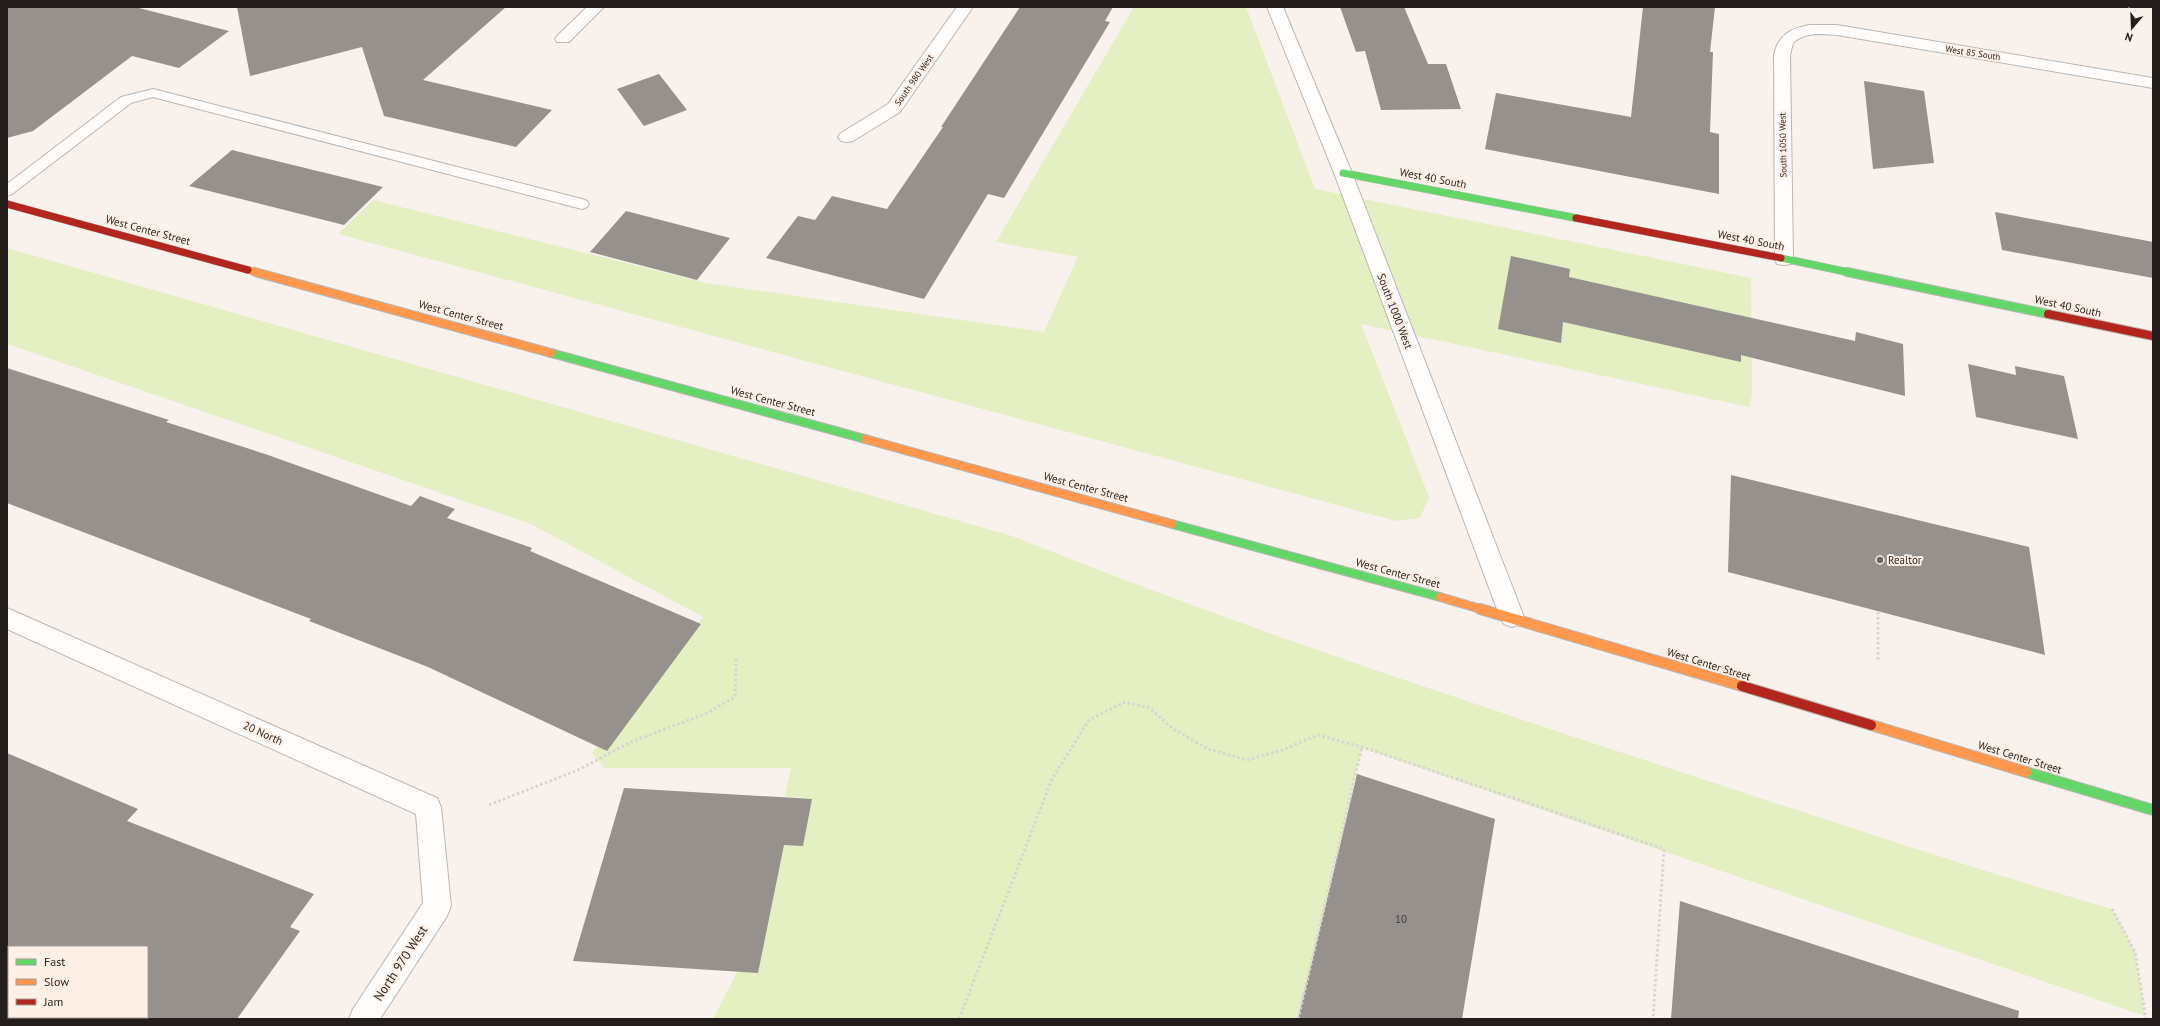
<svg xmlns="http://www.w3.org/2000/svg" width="2160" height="1026" font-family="'PT Sans',sans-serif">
<rect width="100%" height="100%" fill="#f8f1ec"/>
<path fill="#e4efc2" d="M1134,7H1246L1315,189L1751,278L1752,394L1749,407L1361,324L1429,497L1420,518L1396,521L338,234L373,200L706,283L1044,332L1078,257L996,242Z
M7,248L1012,536C1213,617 1417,685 1623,753C1785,806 1947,861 2112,909L2135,952L2145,1016L1362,748L1298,1019H713L754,939L791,768H604L592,753L703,617L531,524L7,344Z"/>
<path fill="#97918d" d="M7,7H135L229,31L179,68L132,56L33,131L7,138Z
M237,7H506L423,80L552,110L516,147L384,116L362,47L250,76Z
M1020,7H1113L1105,21L1110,22L1004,198L988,194L924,299L766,258L798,216L815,220L832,196L887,209L943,127H941Z
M1340,7H1404L1428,64H1446L1461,109L1381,110L1365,51L1356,52Z
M1643,7H1715L1710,52H1713L1710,132L1719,134V194L1485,149L1496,93L1631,117Z
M659,74L687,110L644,126L617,89Z
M1864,81L1924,91L1934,163L1873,169Z
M232,150L383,187L344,225L189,186Z
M626,211L730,238L697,280L590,252Z
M1995,212L2153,242V278L2002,250Z
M1511,256L1570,269L1569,277L1855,341L1856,332L1903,344L1905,396L1741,355V362L1563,322L1561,343L1498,329Z
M1968,364L2016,375L2015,366L2064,376L2078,439L1976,417Z
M7,368L169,420L166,422L268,455L411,506L420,496L455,509L447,518L532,548L530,551L701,624L607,751L428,667L309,621L311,619L7,503Z
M1731,475L2029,547L2045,655L1728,572Z
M7,753L138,809L127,821L314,894L290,927L300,931L237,1019H147V947H7Z
M1357,774L1495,819L1462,1019H1298Z
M624,788L812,799L803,846L784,845L758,973L573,961Z
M1680,901L2019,1011L2018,1019H1671Z"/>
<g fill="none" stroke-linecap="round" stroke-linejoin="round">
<g stroke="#bbb6b2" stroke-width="2">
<path id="lane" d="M153,89L582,199L587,201L589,204L587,207L582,209L153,97L131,103L12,194L7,196V184L121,97Z"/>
</g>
<g stroke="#bbb6b2" stroke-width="2">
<path id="street" d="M587,7H604L569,42H557L555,39L557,36Z
M957,7H973L900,112L853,141L847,142L841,141L838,137L841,133L888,104Z
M1267,7H1283L1352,173L1524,617L1520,624L1512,627L1504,624L1500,617L1334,173Z
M1810,25H1837L2153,78V88L1837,35C1821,34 1806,31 1793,43L1790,55L1793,259L1791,264L1784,265L1777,264L1775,259L1774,55C1778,35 1791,28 1810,25Z
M7,608L437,798L441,807L451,906L447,916L380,1019H349L353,1009L423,903L416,814L7,629Z"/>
</g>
<g stroke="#bbb6b2" stroke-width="8">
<path id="fast-far2" d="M1343,173L1576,218
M1781,258L1852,273"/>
</g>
<g stroke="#bbb6b2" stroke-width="10">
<path id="fast-far1" d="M1847,272L2048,314
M551,353L865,439
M1172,524L1440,597"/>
</g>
<g stroke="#bbb6b2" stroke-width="12">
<path id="fast" d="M2026,772L2153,810"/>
</g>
<g stroke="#bbb6b2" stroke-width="8">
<path id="slow-far2" d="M248,270L259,273"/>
</g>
<g stroke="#bbb6b2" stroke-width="10">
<path id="slow-far1" d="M255,272L551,353
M865,439L1172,524
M1440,597L1484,610"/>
</g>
<g stroke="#bbb6b2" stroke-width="12">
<path id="slow" d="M1480,609L1742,686
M1871,725L2026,772"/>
</g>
<g stroke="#bbb6b2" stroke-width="8">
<path id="jam-far2" d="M7,204L248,270
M1576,218L1781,258"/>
</g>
<g stroke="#bbb6b2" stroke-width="10">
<path id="jam-far1" d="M2048,314L2153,336"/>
</g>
<g stroke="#bbb6b2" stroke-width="12">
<path id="jam" d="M1742,686L1871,725"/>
</g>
<path stroke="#d7d5d3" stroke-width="3" stroke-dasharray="2.5 2.5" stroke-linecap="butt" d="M1878,612V661
M489,805L578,770L631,742L707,713L735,697L736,656
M2112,909L2135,952L2146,1019
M959,1019L1052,779L1089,720L1125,702L1150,708L1173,729L1208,749L1247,760L1282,750L1318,735L1362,747L1664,849L1653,1019
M1298,1019L1362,747"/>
<use href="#lane" fill="#fefdfc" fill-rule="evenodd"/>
<use href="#street" fill="#fefdfc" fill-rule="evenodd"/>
<use href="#fast-far2" stroke="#63d668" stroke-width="7"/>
<use href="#fast-far1" stroke="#63d668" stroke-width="8"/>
<use href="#fast" stroke="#63d668" stroke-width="10"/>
<use href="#slow-far2" stroke="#ff974d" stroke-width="7"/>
<use href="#slow-far1" stroke="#ff974d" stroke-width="8"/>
<use href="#slow" stroke="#ff974d" stroke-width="10"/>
<use href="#jam-far2" stroke="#b3261e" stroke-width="7"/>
<use href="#jam-far1" stroke="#b3261e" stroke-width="8"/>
<use href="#jam" stroke="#b3261e" stroke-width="10"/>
</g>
<circle fill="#6e6864" stroke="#fef0e6" stroke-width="1.5" cx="1880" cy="560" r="4"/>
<g text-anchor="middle" stroke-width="4" stroke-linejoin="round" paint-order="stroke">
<g font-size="9" fill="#231e1b" stroke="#fef0e6">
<text transform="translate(1973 53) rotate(9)" y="3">West 85 South</text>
<text transform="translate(914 80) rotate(-55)" y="3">South 980 West</text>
<text transform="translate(1783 145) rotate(-91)" y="3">South 1050 West</text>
</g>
<g font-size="11" fill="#231e1b" stroke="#fef0e6">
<text transform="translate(1433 178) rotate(11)" y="4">West 40 South</text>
<text transform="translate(148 230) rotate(15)" y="4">West Center Street</text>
<text transform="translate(1751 240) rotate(11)" y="4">West 40 South</text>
<text transform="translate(2068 306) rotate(12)" y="4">West 40 South</text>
<text transform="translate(1395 311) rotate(69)" y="4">South 1000 West</text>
<text transform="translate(461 315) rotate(15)" y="4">West Center Street</text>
<text transform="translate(773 401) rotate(15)" y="4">West Center Street</text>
<text transform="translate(1086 487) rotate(15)" y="4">West Center Street</text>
<text transform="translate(1398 573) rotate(15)" y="4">West Center Street</text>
<text transform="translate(1709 664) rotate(17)" y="4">West Center Street</text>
<text transform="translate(263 733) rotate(24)" y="4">20 North</text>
<text transform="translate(2020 757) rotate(17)" y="4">West Center Street</text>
</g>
<g font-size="11" fill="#231e1b" stroke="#fef0e6" text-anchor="start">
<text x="1888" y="564">Realtor</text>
</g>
<g font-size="11" fill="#403b38">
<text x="1401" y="923">10</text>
</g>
<g font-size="13" fill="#231e1b" stroke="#fef0e6">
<text transform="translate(400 963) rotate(-57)" y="5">North 970 West</text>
</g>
</g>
<rect width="2160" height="1026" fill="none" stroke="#231e1b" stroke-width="16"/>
<rect x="8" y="946" width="140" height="72" fill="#fef0e6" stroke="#a69c95"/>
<rect x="16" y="959" width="20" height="6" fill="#63d668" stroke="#a69c95"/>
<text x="44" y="966" font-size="12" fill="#231e1b">Fast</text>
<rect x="16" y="979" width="20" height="6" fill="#ff974d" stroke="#a69c95"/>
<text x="44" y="986" font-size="12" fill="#231e1b">Slow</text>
<rect x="16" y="999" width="20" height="6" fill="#b3261e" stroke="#a69c95"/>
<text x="44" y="1006" font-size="12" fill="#231e1b">Jam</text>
<g transform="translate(2132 28) rotate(199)" stroke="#fef0e6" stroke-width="3" paint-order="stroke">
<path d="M0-3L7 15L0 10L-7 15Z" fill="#231e1b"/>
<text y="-6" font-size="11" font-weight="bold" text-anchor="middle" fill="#231e1b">N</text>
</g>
</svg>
